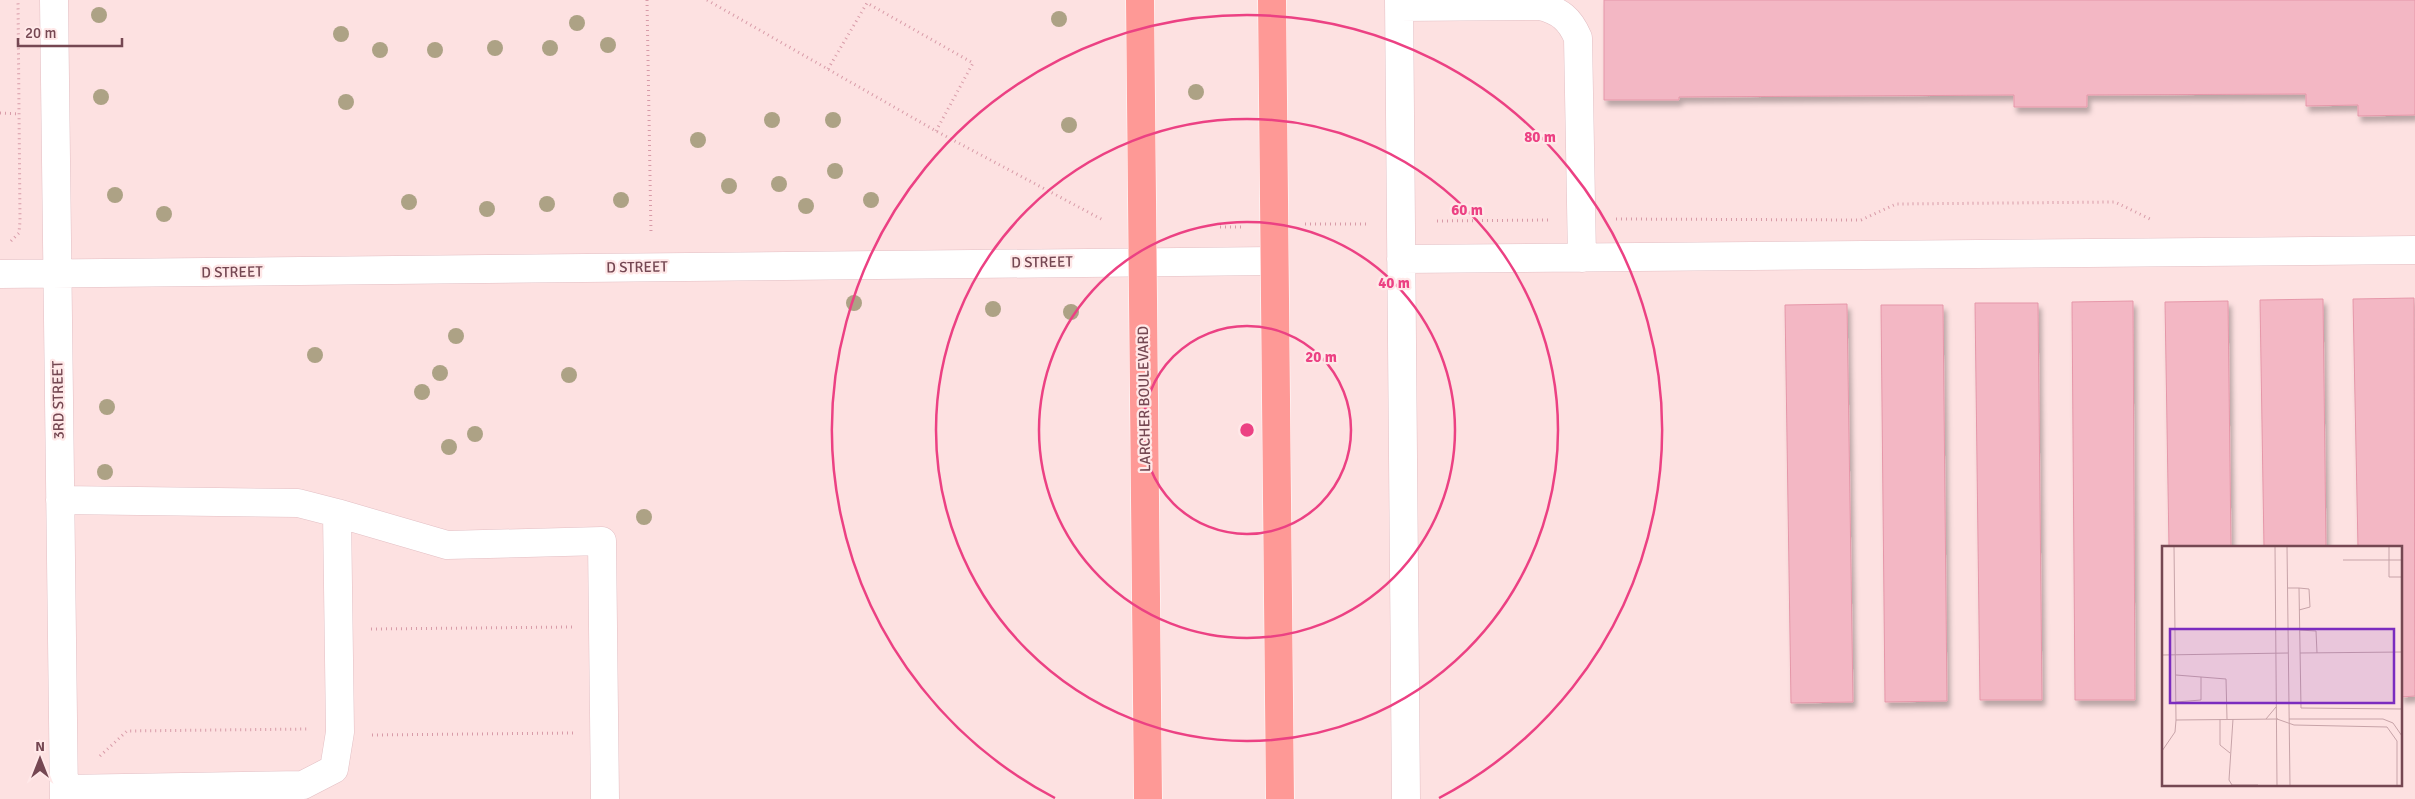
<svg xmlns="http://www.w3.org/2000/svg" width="2415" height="799" font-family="Signika,sans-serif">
<defs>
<filter id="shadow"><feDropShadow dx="3" dy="5.5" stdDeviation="2.5" flood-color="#0004"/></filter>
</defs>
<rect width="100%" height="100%" fill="#fde1e1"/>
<path fill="#f3b7c4" stroke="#e697a9" filter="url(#shadow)" d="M1604,0H2415V115L2358,116V105L2306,106V94L2087,95V107H2014V95L1679,97V100H1604Z
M2414,298L2415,696L2401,697V548H2358L2353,299Z
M2323,299L2326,548H2264L2260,300Z
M2133,301L2135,700H2075L2072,302Z
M2228,301L2231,548H2169L2165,302Z
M1975,303H2038L2042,700H1980Z
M1847,304L1853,702L1791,703L1785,305Z
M1881,305H1943L1947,701L1885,702Z"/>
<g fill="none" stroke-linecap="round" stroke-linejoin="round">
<g stroke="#e3bfc4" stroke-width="29">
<path id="minor" d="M54,0L64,799
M1399,0L1406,799
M1399,7L1540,6C1560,11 1570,19 1578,38L1582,258
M1401,259L2415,250
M0,274L1274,261
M60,500L298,503L337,513L340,732L334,769L303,785L64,789
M337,513L447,545L602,541L605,799"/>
</g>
<g stroke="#fff" stroke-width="29">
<path id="major" d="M1140,0L1148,799
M1272,0L1280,799"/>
</g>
<path stroke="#d89ba8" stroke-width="3" stroke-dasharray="1 4" stroke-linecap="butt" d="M647,0L651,234
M707,0L936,131L1103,220
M828,69L867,3L973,63L936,131
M0,113L19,114
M1616,219L1861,220L1896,204L2115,202L2150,219
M1437,221L1549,220
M1305,224H1369
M1220,227H1242
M11,241L19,233L20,221L18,0
M371,629L572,627
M372,735L573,733
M100,756L127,731L309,729"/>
<use href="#minor" stroke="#fff" stroke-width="28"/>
<use href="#major" stroke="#fe9996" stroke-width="28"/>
</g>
<g fill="#ada285">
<circle cx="99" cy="15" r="8"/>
<circle cx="1059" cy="19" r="8"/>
<circle cx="577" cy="23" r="8"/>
<circle cx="341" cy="34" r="8"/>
<circle cx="608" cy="45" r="8"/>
<circle cx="495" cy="48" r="8"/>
<circle cx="550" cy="48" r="8"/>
<circle cx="380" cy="50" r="8"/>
<circle cx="435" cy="50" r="8"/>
<circle cx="1196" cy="92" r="8"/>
<circle cx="101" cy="97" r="8"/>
<circle cx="346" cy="102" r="8"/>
<circle cx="772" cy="120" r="8"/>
<circle cx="833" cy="120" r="8"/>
<circle cx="1069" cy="125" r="8"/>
<circle cx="698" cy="140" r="8"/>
<circle cx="835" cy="171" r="8"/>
<circle cx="779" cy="184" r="8"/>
<circle cx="729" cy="186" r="8"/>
<circle cx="115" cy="195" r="8"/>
<circle cx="621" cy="200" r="8"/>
<circle cx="871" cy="200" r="8"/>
<circle cx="409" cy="202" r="8"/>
<circle cx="547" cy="204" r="8"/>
<circle cx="806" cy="206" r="8"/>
<circle cx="487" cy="209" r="8"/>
<circle cx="164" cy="214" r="8"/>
<circle cx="854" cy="303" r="8"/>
<circle cx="993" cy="309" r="8"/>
<circle cx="1071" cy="312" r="8"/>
<circle cx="456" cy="336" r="8"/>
<circle cx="315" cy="355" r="8"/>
<circle cx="440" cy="373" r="8"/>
<circle cx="569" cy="375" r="8"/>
<circle cx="422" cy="392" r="8"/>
<circle cx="107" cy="407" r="8"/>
<circle cx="475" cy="434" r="8"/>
<circle cx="449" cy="447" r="8"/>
<circle cx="105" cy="472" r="8"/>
<circle cx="644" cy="517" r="8"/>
</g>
<g fill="none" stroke="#ec4183" stroke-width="2.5">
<circle cx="1247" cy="430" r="104"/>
<circle cx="1247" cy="430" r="208"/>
<circle cx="1247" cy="430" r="311"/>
<path d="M1055 798A415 415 0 1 1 1439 798"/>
</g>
<g text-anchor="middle" stroke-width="4.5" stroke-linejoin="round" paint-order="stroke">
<g font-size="15" fill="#754752" stroke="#ffe8e8">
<text transform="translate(1042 262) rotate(-1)" y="5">D STREET</text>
<text transform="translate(637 267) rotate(-1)" y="5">D STREET</text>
<text transform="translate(232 272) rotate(-1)" y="5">D STREET</text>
<text transform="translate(1144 399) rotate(-91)" y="5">LARCHER BOULEVARD</text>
<text transform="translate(58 400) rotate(-91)" y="5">3RD STREET</text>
</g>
</g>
<g transform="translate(2162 546)">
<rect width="240" height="240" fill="#fde1e1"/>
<path fill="none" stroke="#c7a3a8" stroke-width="1" d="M113,0L115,240M125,0L128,240M227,0V31H240M181,14H240M126,42H137L139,162L240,163M137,42L147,43L148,61L137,64M138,84L154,85L155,107M138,107L240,106M0,109L126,107M14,129L39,131V154L14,156M39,131L64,133L65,173M58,173V199L68,207M71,173L67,234L70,239H96M104,173L114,161M115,173L132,179L225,181L235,195V240M127,173H221L231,177L240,190M14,174L116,173M0,205L13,186L14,174L12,0M165,240H227"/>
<path fill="#7b2cbf" fill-opacity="0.15" stroke="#7b2cbf" stroke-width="2.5" d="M8,83H232V157H8Z"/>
<rect width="240" height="240" fill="none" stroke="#754752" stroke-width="2.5"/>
</g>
<circle cx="1247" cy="430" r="8" fill="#ec4183" stroke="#ffe8e8" stroke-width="2.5"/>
<g font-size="15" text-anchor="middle" font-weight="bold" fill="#ec4183" stroke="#ffe8e8" stroke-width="4.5" stroke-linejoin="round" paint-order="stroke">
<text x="1540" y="142">80 m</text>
<text x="1467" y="215">60 m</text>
<text x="1394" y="288">40 m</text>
<text x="1321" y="362">20 m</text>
</g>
<g transform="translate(40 759)" stroke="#ffe8e8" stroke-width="4" paint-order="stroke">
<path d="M0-4L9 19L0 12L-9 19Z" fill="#754752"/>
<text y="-8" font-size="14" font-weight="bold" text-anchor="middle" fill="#754752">N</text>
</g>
<path d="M18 38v8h104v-8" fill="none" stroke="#754752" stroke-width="2.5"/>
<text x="25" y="38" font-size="15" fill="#754752" stroke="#ffe8e8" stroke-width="4" paint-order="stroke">20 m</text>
</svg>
